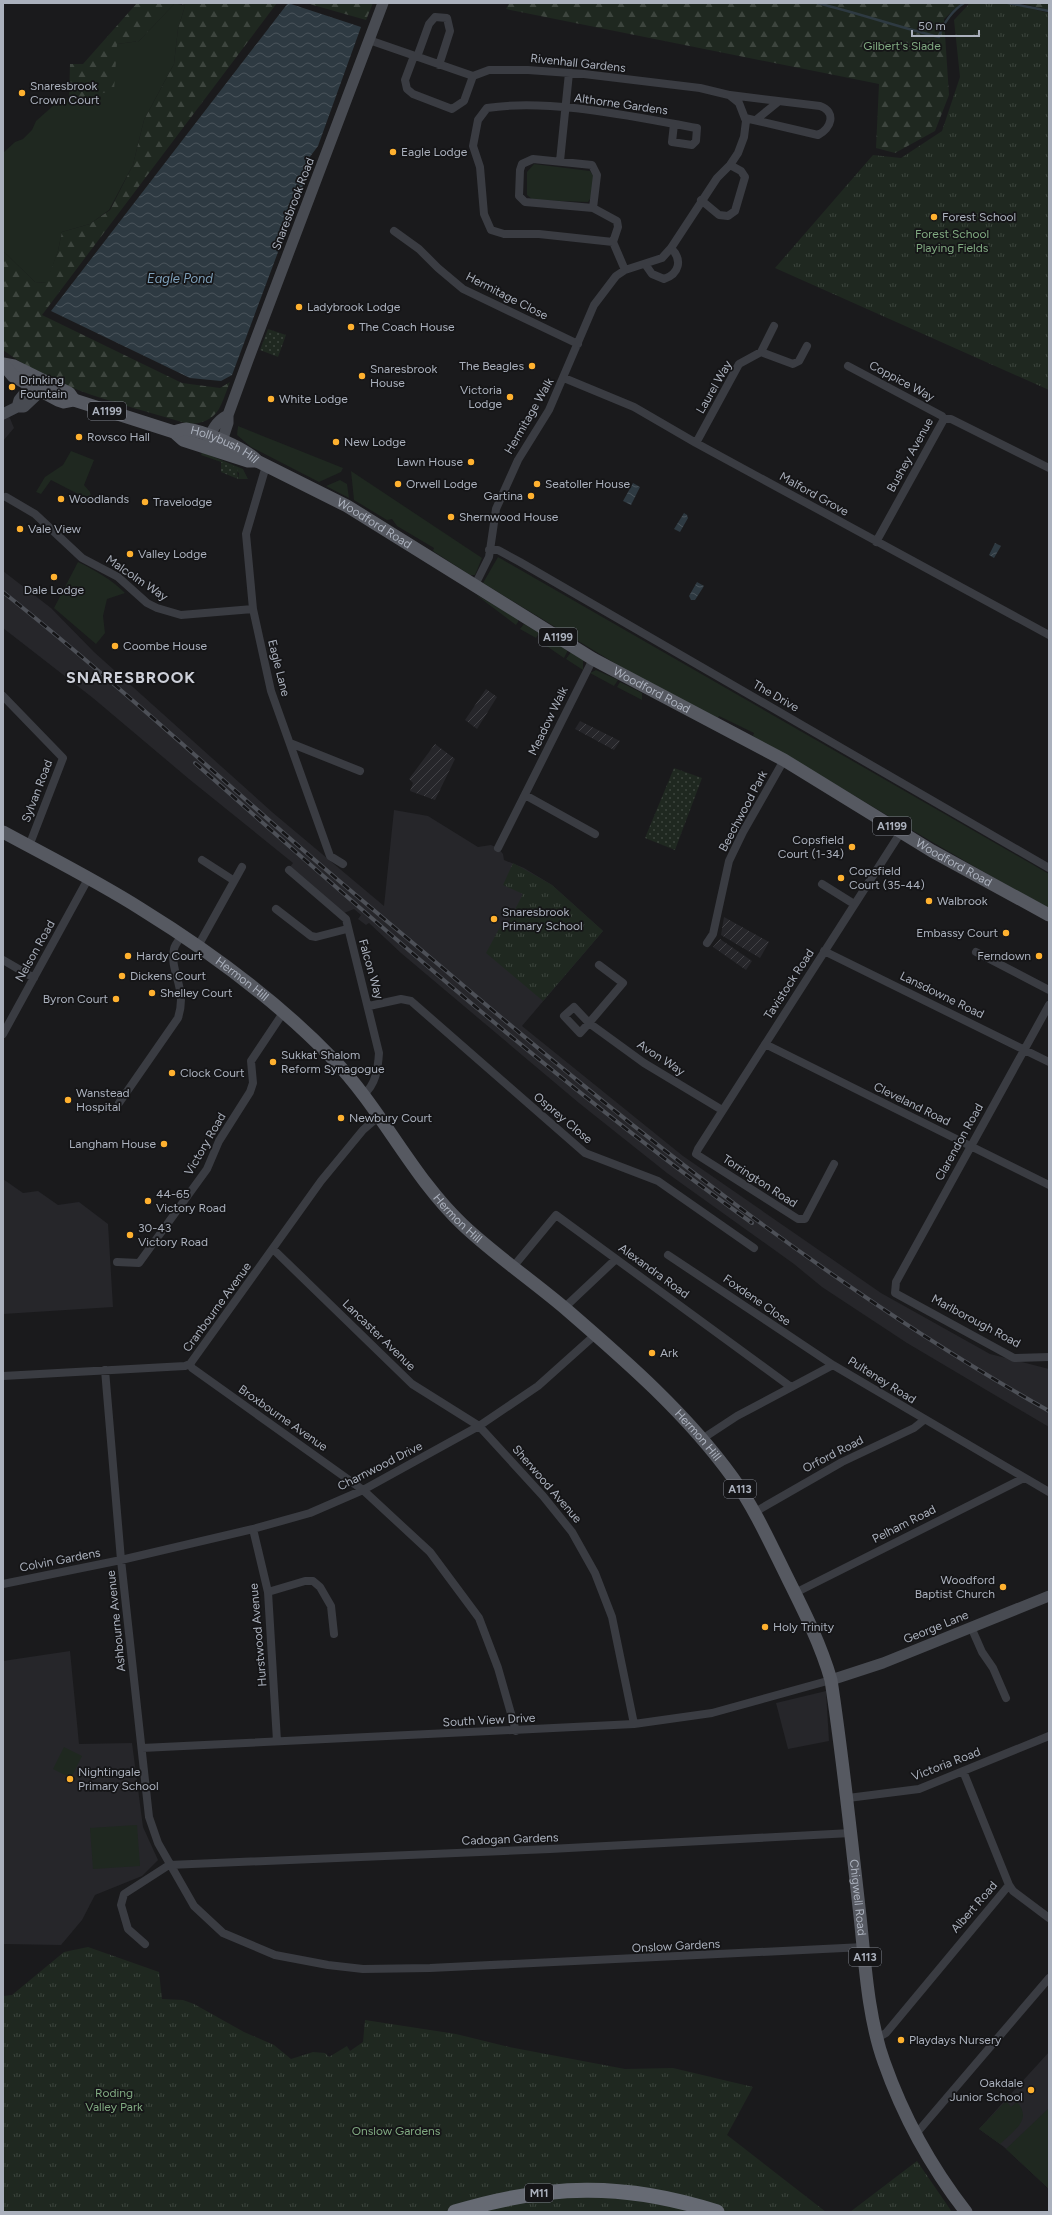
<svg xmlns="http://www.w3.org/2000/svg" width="1052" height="2215" font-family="Figtree,sans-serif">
<defs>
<pattern id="industrial-furrows" width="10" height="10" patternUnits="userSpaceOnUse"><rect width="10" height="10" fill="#26262a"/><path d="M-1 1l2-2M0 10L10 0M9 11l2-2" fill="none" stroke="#434347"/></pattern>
<pattern id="forest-firs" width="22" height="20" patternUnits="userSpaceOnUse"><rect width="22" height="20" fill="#1f2820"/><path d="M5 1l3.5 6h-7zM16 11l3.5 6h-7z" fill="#3d453e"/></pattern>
<pattern id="park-tufts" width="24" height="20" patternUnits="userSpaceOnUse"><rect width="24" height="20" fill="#1f2820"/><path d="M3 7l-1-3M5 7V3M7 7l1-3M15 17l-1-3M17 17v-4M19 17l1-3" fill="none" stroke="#3d453e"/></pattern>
<pattern id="garden-dots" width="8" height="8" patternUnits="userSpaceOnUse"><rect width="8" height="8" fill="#1f2820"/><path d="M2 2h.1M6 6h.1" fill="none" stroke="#3d453e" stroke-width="1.8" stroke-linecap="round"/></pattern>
<pattern id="water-waves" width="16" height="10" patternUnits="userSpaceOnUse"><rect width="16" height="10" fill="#2e3a42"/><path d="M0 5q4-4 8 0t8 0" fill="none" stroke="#4a545b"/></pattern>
</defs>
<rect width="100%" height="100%" fill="#1a1a1c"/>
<path fill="#26262a" d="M9,416L14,428L3,441V420Z
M3,571L51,608L94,652L272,812L384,906L394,810L428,816L478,847L491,845L498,848L503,854L504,860L524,868L552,885L603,931L522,1026L683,1156L881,1293L990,1354L1049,1369V1427L907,1343L822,1287L794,1264L667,1173L579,1103L401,953L369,923L366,925L358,919L361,915L354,909L344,913L289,868L293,863L189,779L93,698L3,628Z
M3,1179L23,1193L38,1191L58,1205L79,1202L108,1224L113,1307L3,1314Z
M70,1651L79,1744L132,1743L143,1827L158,1860L142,1876L95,1895L82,1920L61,1945L4,1944L3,1661Z
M826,1691L829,1741L788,1749L776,1703Z
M1049,2052V2189L1004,2147L979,2129Z"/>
<path fill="url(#industrial-furrows)" d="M486,689L497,697L477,729L465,720Z
M580,721L620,741L614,750L575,729Z
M435,744L455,759L435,800L410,791L413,783L409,779Z
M724,917L769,942L760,958L721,935Z
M720,939L752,961L746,970L713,947Z"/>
<path fill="#1f2820" d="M175,3L185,6L178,29L174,64L144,120L133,165L109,210L90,224L62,232L58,251L47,283L35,282L3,251V153L15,142L23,139L32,130L36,121L63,97L69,99L117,44L139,41Z
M534,164L590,171L594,177L592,196L588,202L533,200L527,195V172Z
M238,426L343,468L341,472L319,482L251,447L237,435Z
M71,451L94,460L84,485L90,492L91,497L80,495L51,480L41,494L36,492L45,477L63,465Z
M202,452L243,469L248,479H238L239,473L221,462L201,455Z
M351,471L482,558L475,575H470L433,551L434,548L397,526L392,519L387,520L354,500Z
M340,480L347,484L349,498L326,486Z
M498,557L1049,874V908C948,854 852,793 753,736L754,733L719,716L718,718L626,670L483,583Z
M78,562C95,570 112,580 125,593L107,599L103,616L105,633L96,644L54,608Z
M475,594L518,619V622L516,625Z
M524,624L539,633L536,638L520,629Z
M549,640L568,650L564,658L545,645Z
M571,652L583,660V670L566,659Z
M596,670L618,680L614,686L590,673Z
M620,682L642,693V700L617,687Z
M64,1747L82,1756L71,1778L53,1769Z
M137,1825L140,1866L93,1869L90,1828Z
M1006,2101L1011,2107L1017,2102C1033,2120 1013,2131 1000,2144L979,2129Z
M1048,2109H1049V2189L1006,2149Z"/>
<path fill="url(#forest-firs)" d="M137,3H175L139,41L117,44L114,91L69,99L70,64H83Z
M180,3H277L42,315L182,383L220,388L230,382C220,407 219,423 188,424C124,404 57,391 3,350V251L35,282L46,283L58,251L62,232L90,224L110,210L133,165L144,120L174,64L178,29L185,6Z
M306,3H373L366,20Z
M509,3H961L944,19L949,95L935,131L895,153L876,148L879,84L506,9Z
M1020,3H1049V10Z"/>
<path fill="url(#park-tufts)" d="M970,3H1008L1049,13V390L775,268L873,155L901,158L942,131L960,77L954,20Z
M513,863L552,885L603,931L543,1001L486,953L501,925L506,927L523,894L503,885Z
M88,1947L159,1972L162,1999L183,2000L194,2004L244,2032L274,2045L291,2059L313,2052L325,2053L329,2057L347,2046L350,2051L363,2042L365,2020L456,2034L509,2047L625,2069L673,2068L753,2087L727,2135L826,2212H3V1996L12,1995L64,1952Z
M917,2161L952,2212H850Z"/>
<path fill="url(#garden-dots)" d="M268,329L286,335L278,357L260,350Z
M221,462L237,468L238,479L221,472Z
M674,768L702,778L675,850L645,838Z"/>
<path fill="url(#water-waves)" d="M288,3L361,27L318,146L309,158L308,172L232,375L221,381L190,378L51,311Z
M633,483L640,487L631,505L623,501Z
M684,513L687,515L688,518L680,532L674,529Z
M995,543L1001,546L994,558L989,555Z
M697,582L704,586L695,600H691L689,596Z"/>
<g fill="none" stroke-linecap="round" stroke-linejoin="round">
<path stroke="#2e3a42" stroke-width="2.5" d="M817,3C858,13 898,27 939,37C943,23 953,10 964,3
M1008,3L1049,11"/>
<path stroke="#3a3c42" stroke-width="8" d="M369,40L473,76L489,70H528L584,74L700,88L729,95L739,103L746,121L744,137L738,153L730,165L717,178L671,248L662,258L625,270L616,276L594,305L549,410L518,460L496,509L489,557L475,585
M414,56L405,80L407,89L413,94L452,109L464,101L473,76
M417,57L429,24L435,17L447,18L450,31L439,65
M730,95L820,106C837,112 831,129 818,135L745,118
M757,119L778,102
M533,159L592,165L597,175L593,208L525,202L519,196L520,170L522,164Z
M560,161L569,73
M701,200L719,215L728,216L735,211L745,177L741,171L730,165
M593,208L617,221L618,227L613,242L625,270
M394,231L419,249L438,268L463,289L578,344
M613,242L539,234H504L491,230L484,214L480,167L473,146L478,120L487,108C550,98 634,117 697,128L696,141L692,145L672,142L674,124
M645,264L652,274L664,279C679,274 683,260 671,248
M761,352L774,326
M848,366L942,416L944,419
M564,378L634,407L696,443L1049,635
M696,443L739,364L761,352L793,364L799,361L807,346
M266,466L246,534L253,609L271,691L330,856L343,864
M6,497L35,514L82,558L118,577L147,603L157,608L181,615L253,609
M876,542L944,419H951L1049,468
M489,550H498L520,562L1049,868
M3,696L63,758L29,846
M290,743L360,771
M525,795L595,834
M498,848L593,659
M202,860L233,880
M289,870L346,919L379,1053C378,1068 376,1085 363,1095
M822,884L854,904
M276,909L311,936L316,937L347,929
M707,943L713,934L729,861L743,832L784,760
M198,946L242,867
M824,951L1049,1062
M976,952L1049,990
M3,960L34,978
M599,965L623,983L589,1023L644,1063L722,1110
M1049,1005L896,1282L895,1293L1014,1358L1049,1357
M369,1006L401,999L411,1001L585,1153L658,1181L754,1248
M574,1007L589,1023L580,1033L564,1016Z
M3,1034L88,879
M765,1044L1049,1185
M119,1103L178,1018C188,988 169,972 174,949C175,944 179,940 182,936
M834,1164L805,1219H798L696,1154L698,1149L901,832
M273,1249L412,1384L479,1426L543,1496L572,1532L595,1573L612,1617L634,1724
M668,1255L833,1365
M117,1262L139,1263L207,1169L219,1141L250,1092L253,1083L251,1061L283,1013
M513,1267L556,1215L791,1387
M564,1308L616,1259
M190,1364L192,1368L363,1490L430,1552L479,1618L498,1668L516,1731
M105,1370L121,1560L149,1817L158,1843L194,1906L223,1933L275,1955L328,1965L363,1969L430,1968L864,1947
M3,1376L185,1366L190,1364L321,1181L363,1130L378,1117
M702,1439L737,1416L833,1365L1049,1492
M755,1512L842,1462L914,1428L924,1420
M253,1529L268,1592L277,1741
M3,1584L121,1560L253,1529L310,1513L363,1490L479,1426L538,1386L595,1335
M268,1592L305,1581H313L320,1587L331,1606L334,1634
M795,1593L1024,1478
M971,1627L982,1652L993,1668L1006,1698
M142,1748L634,1724L712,1713L831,1680
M848,1798L919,1789L1049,1736
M169,1865L550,1849L851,1833
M1009,1885L1013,1891L1049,1918
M145,1944L128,1929L121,1905L124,1894L169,1865
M877,2038L886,2033L1009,1885L963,1771
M915,2135L1049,1978"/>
<path stroke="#484b52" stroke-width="11" d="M17,407L19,400L35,380
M3,414L17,407H24L40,392L44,384
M207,444C211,431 216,421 228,415
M220,447L228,423V415L248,360L383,3
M831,1680L883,1663L1049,1596"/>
<g stroke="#565961" stroke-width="13">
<path d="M3,364L14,366L69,393L74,400"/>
<path d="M4,365L13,376L58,400L64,402L74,400L174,432L183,440L248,461H257"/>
<path id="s1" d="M174,432C178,431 183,429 186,429C204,431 245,448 257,461L347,506L593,659L784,760L932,851L1049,915"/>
<path id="s2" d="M3,832C49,857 97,881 141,909C209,951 276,1000 332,1058C382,1109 411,1176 463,1225C496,1256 533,1281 567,1310C626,1361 687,1414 733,1478C755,1509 771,1545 788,1579C804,1611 821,1645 831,1680C843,1758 851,1837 860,1916C865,1963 868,2018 884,2062C903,2116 931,2167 966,2212"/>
</g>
<path stroke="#666a73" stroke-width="15" d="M455,2212C548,2184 624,2182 717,2212"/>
<g stroke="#4d5057" stroke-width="4">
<path id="rail" d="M3,592C106,674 203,763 302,849C356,896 411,941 465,987C649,1143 839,1293 1049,1411
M195,763C375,922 556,1083 752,1223"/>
</g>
<use href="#rail" stroke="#151517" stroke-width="2.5" stroke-dasharray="8" stroke-linecap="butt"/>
</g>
<g fill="#ffb12f" stroke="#151517" stroke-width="1.5">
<circle cx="22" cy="93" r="4"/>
<circle cx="393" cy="152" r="4"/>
<circle cx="934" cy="217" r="4"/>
<circle cx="299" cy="307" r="4"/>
<circle cx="351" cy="327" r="4"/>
<circle cx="532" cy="366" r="4"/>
<circle cx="362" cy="376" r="4"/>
<circle cx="12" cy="387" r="4"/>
<circle cx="510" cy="397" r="4"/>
<circle cx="271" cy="399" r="4"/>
<circle cx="79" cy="437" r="4"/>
<circle cx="336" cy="442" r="4"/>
<circle cx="471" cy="462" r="4"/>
<circle cx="398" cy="484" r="4"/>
<circle cx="537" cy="484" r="4"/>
<circle cx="531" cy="496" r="4"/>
<circle cx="61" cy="499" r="4"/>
<circle cx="145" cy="502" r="4"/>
<circle cx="451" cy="517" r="4"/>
<circle cx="20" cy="529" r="4"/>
<circle cx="130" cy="554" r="4"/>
<circle cx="54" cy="577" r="4"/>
<circle cx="115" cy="646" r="4"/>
<circle cx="852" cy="847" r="4"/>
<circle cx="841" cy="878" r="4"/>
<circle cx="929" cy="901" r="4"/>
<circle cx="494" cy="919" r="4"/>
<circle cx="1006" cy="933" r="4"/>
<circle cx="128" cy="956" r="4"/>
<circle cx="1039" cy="956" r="4"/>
<circle cx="122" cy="976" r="4"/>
<circle cx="152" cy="993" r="4"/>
<circle cx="116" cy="999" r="4"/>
<circle cx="273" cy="1062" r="4"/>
<circle cx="172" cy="1073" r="4"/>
<circle cx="68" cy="1100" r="4"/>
<circle cx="341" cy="1118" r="4"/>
<circle cx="164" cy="1144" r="4"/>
<circle cx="148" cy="1201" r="4"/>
<circle cx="130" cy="1235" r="4"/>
<circle cx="652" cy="1353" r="4"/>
<circle cx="1003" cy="1587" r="4"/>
<circle cx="765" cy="1627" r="4"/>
<circle cx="70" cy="1779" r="4"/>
<circle cx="901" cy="2040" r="4"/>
<circle cx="1031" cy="2090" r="4"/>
</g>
<g text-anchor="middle" stroke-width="3.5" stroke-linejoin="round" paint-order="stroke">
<g fill="#151517" stroke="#7e828b" stroke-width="1">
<rect x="88" y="402" width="38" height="18" rx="3"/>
<rect x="539" y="628" width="38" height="18" rx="3"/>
<rect x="873" y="817" width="38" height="18" rx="3"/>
<rect x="724" y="1480" width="32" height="18" rx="3"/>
<rect x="849" y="1948" width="32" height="18" rx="3"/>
<rect x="525" y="2184" width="28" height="18" rx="3"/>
</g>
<g font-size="11" font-weight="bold" fill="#abb1bd">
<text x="107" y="415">A1199</text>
<text x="558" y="641">A1199</text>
<text x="892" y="830">A1199</text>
<text x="740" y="1493">A113</text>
<text x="865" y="1961">A113</text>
<text x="539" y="2197">M11</text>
</g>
<g font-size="12" fill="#80aa81" stroke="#151517">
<text x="902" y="50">Gilbert's Slade</text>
<text x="952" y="238">Forest School<tspan x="952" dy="14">Playing Fields</tspan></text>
<text x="114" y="2097">Roding<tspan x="114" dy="14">Valley Park</tspan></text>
<text x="396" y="2135">Onslow Gardens</text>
</g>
<g font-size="12" fill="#abb1bd" stroke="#151517">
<text transform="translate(578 63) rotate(6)" y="4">Rivenhall Gardens</text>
<text transform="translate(621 104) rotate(8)" y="4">Althorne Gardens</text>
<text transform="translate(293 204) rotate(-69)" y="4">Snaresbrook Road</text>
<text transform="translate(507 296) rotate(27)" y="4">Hermitage Close</text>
<text transform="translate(902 381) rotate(28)" y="4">Coppice Way</text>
<text transform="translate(714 387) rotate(-60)" y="4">Laurel Way</text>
<text transform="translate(529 416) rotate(-60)" y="4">Hermitage Walk</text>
<text dy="4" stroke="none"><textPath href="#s1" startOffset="54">Hollybush Hill</textPath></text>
<text transform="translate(910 455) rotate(-61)" y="4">Bushey Avenue</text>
<text transform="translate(814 494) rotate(29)" y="4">Malford Grove</text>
<text dy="4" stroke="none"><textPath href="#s1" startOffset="224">Woodford Road</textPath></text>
<text transform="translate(137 578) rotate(34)" y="4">Malcolm Way</text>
<text transform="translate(279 668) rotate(76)" y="4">Eagle Lane</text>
<text dy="4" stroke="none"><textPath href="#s1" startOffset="548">Woodford Road</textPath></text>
<text transform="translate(776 696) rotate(30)" y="4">The Drive</text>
<text transform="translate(548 721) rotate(-64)" y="4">Meadow Walk</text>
<text transform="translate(37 791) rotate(-69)" y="4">Sylvan Road</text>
<text transform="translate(743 811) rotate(-62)" y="4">Beechwood Park</text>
<text dy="4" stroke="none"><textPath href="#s1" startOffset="896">Woodford Road</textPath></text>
<text transform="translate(35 951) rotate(-61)" y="4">Nelson Road</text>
<text transform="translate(371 969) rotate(74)" y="4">Falcon Way</text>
<text dy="4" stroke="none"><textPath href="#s2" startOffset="281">Hermon Hill</textPath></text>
<text transform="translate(789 984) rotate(-57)" y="4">Tavistock Road</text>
<text transform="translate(942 995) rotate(26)" y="4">Lansdowne Road</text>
<text transform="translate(661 1058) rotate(33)" y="4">Avon Way</text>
<text transform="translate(912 1104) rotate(26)" y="4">Cleveland Road</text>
<text transform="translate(563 1118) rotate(40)" y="4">Osprey Close</text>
<text transform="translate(959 1142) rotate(-61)" y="4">Clarendon Road</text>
<text transform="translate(205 1144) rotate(-60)" y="4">Victory Road</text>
<text transform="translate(760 1181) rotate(33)" y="4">Torrington Road</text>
<text dy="4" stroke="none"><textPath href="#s2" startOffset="605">Hermon Hill</textPath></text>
<text transform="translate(654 1271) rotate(36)" y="4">Alexandra Road</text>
<text transform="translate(757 1300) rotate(35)" y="4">Foxdene Close</text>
<text transform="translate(217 1307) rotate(-54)" y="4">Cranbourne Avenue</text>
<text transform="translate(976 1321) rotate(28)" y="4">Marlborough Road</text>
<text transform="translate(379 1335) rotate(44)" y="4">Lancaster Avenue</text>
<text transform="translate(882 1380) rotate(32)" y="4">Pulteney Road</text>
<text transform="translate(283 1418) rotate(35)" y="4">Broxbourne Avenue</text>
<text dy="4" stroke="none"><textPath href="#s2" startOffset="929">Hermon Hill</textPath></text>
<text transform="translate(833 1454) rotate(-27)" y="4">Orford Road</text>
<text transform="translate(380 1466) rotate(-27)" y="4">Charnwood Drive</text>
<text transform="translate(547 1484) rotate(49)" y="4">Sherwood Avenue</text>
<text transform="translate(904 1524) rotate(-27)" y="4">Pelham Road</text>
<text transform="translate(60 1560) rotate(-11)" y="4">Colvin Gardens</text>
<text transform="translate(116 1621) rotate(-96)" y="4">Ashbourne Avenue</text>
<text transform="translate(936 1627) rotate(-22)" y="4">George Lane</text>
<text transform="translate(258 1635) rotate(-95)" y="4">Hurstwood Avenue</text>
<text transform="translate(489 1720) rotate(-3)" y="4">South View Drive</text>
<text transform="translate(946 1764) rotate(-21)" y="4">Victoria Road</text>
<text transform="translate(510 1839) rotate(-2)" y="4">Cadogan Gardens</text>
<text dy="4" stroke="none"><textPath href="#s2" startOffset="1429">Chigwell Road</textPath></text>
<text transform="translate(974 1907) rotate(-49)" y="4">Albert Road</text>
<text transform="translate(676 1946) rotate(-3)" y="4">Onslow Gardens</text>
</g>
<g font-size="12" fill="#abb1bd" stroke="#151517" text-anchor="start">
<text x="30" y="90">Snaresbrook<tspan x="30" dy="14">Crown Court</tspan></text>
<text x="401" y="156">Eagle Lodge</text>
<text x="942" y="221">Forest School</text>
<text x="307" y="311">Ladybrook Lodge</text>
<text x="359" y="331">The Coach House</text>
<text x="524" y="370" text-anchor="end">The Beagles</text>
<text x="370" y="373">Snaresbrook<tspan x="370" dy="14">House</tspan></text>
<text x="20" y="384">Drinking<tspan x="20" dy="14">Fountain</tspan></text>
<text x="502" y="394" text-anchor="end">Victoria<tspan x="502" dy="14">Lodge</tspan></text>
<text x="279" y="403">White Lodge</text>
<text x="87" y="441">Rovsco Hall</text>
<text x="344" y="446">New Lodge</text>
<text x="463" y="466" text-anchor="end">Lawn House</text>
<text x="406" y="488">Orwell Lodge</text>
<text x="545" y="488">Seatoller House</text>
<text x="523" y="500" text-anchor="end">Gartina</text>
<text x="69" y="503">Woodlands</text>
<text x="153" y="506">Travelodge</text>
<text x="459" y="521">Shernwood House</text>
<text x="28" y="533">Vale View</text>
<text x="138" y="558">Valley Lodge</text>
<text x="54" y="594" text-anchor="middle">Dale Lodge</text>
<text x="123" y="650">Coombe House</text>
<text x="844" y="844" text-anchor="end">Copsfield<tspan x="844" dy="14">Court (1-34)</tspan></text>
<text x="849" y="875">Copsfield<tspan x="849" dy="14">Court (35-44)</tspan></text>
<text x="937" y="905">Walbrook</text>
<text x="502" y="916">Snaresbrook<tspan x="502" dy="14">Primary School</tspan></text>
<text x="998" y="937" text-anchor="end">Embassy Court</text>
<text x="136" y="960">Hardy Court</text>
<text x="1031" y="960" text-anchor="end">Ferndown</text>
<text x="130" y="980">Dickens Court</text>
<text x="160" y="997">Shelley Court</text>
<text x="108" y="1003" text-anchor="end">Byron Court</text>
<text x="281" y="1059">Sukkat Shalom<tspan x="281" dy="14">Reform Synagogue</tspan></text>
<text x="180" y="1077">Clock Court</text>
<text x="76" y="1097">Wanstead<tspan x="76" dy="14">Hospital</tspan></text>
<text x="349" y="1122">Newbury Court</text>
<text x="156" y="1148" text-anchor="end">Langham House</text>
<text x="156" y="1198">44-65<tspan x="156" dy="14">Victory Road</tspan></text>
<text x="138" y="1232">30-43<tspan x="138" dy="14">Victory Road</tspan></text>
<text x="660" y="1357">Ark</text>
<text x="995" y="1584" text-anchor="end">Woodford<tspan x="995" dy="14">Baptist Church</tspan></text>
<text x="773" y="1631">Holy Trinity</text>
<text x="78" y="1776">Nightingale<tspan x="78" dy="14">Primary School</tspan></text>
<text x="909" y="2044">Playdays Nursery</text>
<text x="1023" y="2087" text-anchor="end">Oakdale<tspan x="1023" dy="14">Junior School</tspan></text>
</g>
<g font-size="13" font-style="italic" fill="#7fa1bb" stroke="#151517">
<text x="180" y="283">Eagle Pond</text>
</g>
<g font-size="16" font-weight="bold" letter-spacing="1" fill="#cdd0d9" stroke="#151517">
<text x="131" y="683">SNARESBROOK</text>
</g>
</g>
<rect width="1052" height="2215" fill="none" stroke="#abb1bd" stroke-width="8"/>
<path d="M912 30v6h67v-6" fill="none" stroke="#abb1bd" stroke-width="2"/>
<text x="918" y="30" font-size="12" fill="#abb1bd" stroke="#151517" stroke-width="3" paint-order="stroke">50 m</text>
</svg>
